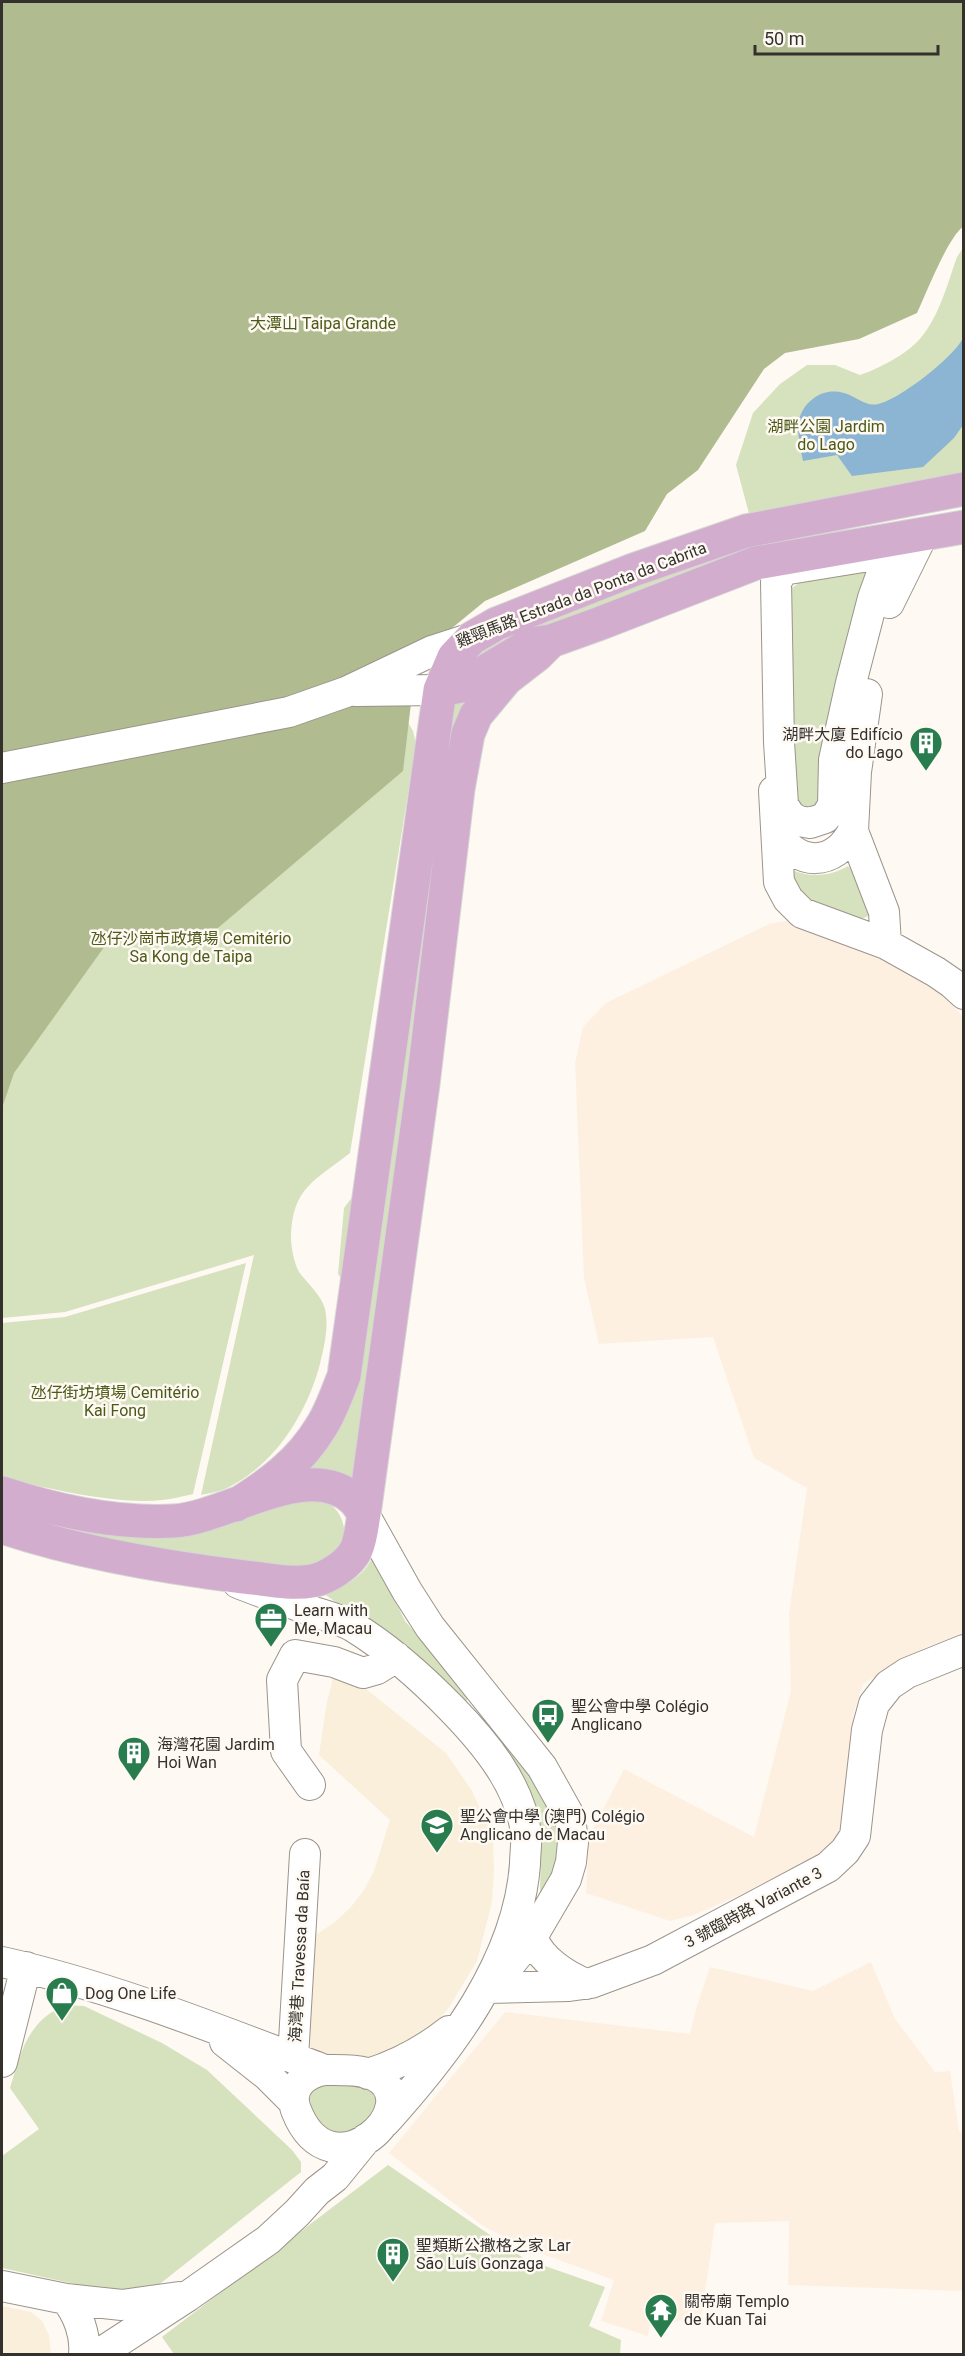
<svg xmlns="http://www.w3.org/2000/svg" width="965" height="2356" font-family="Roboto,'Noto Sans SC',sans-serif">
<rect width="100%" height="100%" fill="#fef9f3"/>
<path fill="#fef0e0" d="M795,919L884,955L946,998L963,1017V1634L924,1648L863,1684L853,1715L849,1809L841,1837L800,1869L694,1915L670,1921L586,1893L589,1837L624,1769L754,1837L791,1691L789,1614L807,1488L754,1458L713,1337L599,1344L584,1278L575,1063L583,1027L606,1003L769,924Z
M871,1962L895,2019L935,2072L950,2071L959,2131L963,2132V2291L788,2285L789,2221L715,2223L702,2313L673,2323L651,2320L648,2336L601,2321L614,2280L526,2248L483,2226L389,2153L505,2012L690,2034L697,2006L710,1967L813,1991Z"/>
<path fill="#f9efda" d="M336,1665L446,1753L472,1791L493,1837L494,1871L492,1902L477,1961L448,2009L422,2037L370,2063L300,2051L305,1939L319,1933L336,1921L351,1907L364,1890L374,1871L390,1820L319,1755L326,1707Z
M2,2306L31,2312L42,2321L49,2335L51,2354H2Z"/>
<path fill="#d6e1bd" d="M963,248V471L922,487L751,521L736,465L753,413L780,384L807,365H835L860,375C878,369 903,356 917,342C938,321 947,285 957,257Z
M752,537L757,544L755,553L467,665L470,656L519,632Z
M868,569L825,806L795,811L786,592L799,583Z
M454,692L462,696L463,703L462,718L352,1479L309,1470L313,1458Z
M402,713L413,731L416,744L350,1153C316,1180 292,1187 291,1237C291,1247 294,1263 299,1272C307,1283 322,1296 325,1309C329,1327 324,1347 320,1364C307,1413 275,1465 227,1488C219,1492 209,1493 201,1495L254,1255L65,1312L2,1318V786Z
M848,866L852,870L870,915L864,918L849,920L822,912L794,884L792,870C811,878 831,876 848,866Z
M359,1188L349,1289L338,1274L344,1208Z
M246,1263L193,1494C183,1496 172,1499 162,1500C114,1505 49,1488 2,1478V1323L65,1317Z
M307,1500C312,1501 321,1500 326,1502C342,1509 350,1534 340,1548C334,1557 317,1564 308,1570L90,1540L2,1514V1503L264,1508Z
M373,1556L405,1621L471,1696L462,1705L388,1637L324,1594C345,1585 363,1578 373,1556Z
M501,1731C524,1764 567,1814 558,1856C555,1870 548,1883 540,1895L541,1840L491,1738L494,1732Z
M65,2005L84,2006L162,2043L207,2070L292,2150L301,2162V2172L161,2283L144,2292L125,2295L2,2268V2156L39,2129L10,2088C21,2052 27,2022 65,2005Z
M335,2080C356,2085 373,2083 379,2106L371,2121L343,2136L318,2127L306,2097L312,2089Z
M388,2165L525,2259L605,2287L589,2326L621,2340L620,2354H174L162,2337Z"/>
<path fill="#b0bc90" d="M2,2H963V227C948,237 926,294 917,313L859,339L785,353L764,369L698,470L667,494L645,531L485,601L424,651L414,678L403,771L212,933L107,943L14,1073L2,1108Z"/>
<path fill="#8bb5d2" d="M963,338V425L954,438L923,467L852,476L837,455L803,461C799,437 791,415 814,398C822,392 833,390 844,393C856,396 865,407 878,404C899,400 954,357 963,338Z"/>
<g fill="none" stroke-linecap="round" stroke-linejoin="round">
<g stroke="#9b948b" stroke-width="32">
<path id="minor" d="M875,555L881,556L885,565L873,598L851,683L834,760L833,805L825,818L810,823L799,821L791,817L783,805L779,742L776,582L782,572L789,569Z
M889,603L923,534
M355,691L440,690
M867,694L856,772L853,831L884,912L886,944
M2,768L289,712L346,692L432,651L472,638
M774,791L779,882L788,899L802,913L886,944L936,972L952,983L964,994
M777,832C797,867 834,867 853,831
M364,1514L407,1591L430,1627L542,1767L570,1817L573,1842L571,1862L566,1879L532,1937L506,1969
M238,1583C263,1593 289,1602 314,1612C327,1616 341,1620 352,1626C390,1649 423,1679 453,1710C485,1743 520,1785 526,1833C527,1843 525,1854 525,1864C518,1962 449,2051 385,2122
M310,1785L286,1751L282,1680L295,1655L334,1662L363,1673L377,1669L396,1657
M532,1920C532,1926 531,1933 533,1939C541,1960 566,1976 586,1984
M2,1962C113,1987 219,2030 325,2070
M487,1988L569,1986L591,1983L653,1960L828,1867L845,1851L855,1836L867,1730L874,1704L889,1685L907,1673L964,1650
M225,2042L267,2075L293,2101
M293,2058L305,1854
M2,2062L26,1967
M325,2070C341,2070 361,2069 375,2076C430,2104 331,2200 296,2110C287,2088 305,2073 325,2070Z
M368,2074C397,2065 425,2050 449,2031
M2,2286L66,2299L122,2305L179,2297
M66,2299C78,2314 86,2335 84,2354
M99,2354L188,2296L268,2240L297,2213L317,2191L335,2177L366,2139"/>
</g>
<g stroke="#d6d6d5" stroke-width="35">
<path id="major" d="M440,690L461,686L531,644L551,641L601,623L756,563L964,527
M2,1493C56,1511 116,1524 174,1521C226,1518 308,1458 353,1499C357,1503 361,1509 364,1514
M236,1505C270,1484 300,1462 321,1427C331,1412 337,1393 344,1376L440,690L454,657L472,638L496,624L633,570L746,531L964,489
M2,1527C79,1553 163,1567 244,1577C265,1579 290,1585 312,1581C328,1578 349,1564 356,1550C361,1539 362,1525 364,1514L423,1084L458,789L468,734L476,715L506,679L537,655L551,641"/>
</g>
<use href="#minor" stroke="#fff" stroke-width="30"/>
<use href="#major" stroke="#d2adcd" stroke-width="33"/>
</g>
<defs>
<g id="building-pin" transform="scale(1.725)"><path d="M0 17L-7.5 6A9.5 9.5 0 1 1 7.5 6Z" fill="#297c4d" stroke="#fef9f3"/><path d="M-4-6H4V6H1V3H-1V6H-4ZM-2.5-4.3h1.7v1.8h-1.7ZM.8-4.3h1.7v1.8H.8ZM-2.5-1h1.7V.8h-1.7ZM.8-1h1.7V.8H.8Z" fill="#fff"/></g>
<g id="office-pin" transform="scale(1.725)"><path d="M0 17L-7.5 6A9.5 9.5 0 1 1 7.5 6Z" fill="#297c4d" stroke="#fef9f3"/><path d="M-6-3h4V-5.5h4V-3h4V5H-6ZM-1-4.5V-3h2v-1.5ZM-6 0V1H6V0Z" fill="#fff"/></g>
<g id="bus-pin" transform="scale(1.725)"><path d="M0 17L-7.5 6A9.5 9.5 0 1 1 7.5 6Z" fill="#297c4d" stroke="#fef9f3"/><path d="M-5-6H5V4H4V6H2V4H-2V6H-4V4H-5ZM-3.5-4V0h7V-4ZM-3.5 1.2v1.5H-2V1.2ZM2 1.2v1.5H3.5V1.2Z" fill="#fff"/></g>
<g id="school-pin" transform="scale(1.725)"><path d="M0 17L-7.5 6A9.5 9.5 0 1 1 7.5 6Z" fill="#297c4d" stroke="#fef9f3"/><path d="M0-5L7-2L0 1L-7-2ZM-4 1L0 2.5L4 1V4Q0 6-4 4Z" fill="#fff"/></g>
<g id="shop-pin" transform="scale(1.725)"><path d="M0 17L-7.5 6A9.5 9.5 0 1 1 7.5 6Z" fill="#297c4d" stroke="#fef9f3"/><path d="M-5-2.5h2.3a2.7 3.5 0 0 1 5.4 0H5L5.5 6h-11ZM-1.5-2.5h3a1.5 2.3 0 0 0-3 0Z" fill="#fff"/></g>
<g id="temple-pin" transform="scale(1.725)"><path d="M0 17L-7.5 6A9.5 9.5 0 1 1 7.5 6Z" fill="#297c4d" stroke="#fef9f3"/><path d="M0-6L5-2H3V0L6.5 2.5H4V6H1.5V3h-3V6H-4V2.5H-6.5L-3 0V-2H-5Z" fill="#fff"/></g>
</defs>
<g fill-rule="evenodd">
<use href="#building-pin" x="926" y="743"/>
<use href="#office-pin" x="271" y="1619"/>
<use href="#bus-pin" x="548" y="1715"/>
<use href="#building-pin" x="134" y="1753"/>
<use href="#school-pin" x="437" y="1825"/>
<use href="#shop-pin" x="62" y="1993"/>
<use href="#building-pin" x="393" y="2254"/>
<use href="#temple-pin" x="661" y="2310"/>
</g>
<g text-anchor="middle" stroke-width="5" stroke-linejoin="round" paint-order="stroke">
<g font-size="16" fill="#4c5a18" stroke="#fef9f3">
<text x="323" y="329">大潭山 Taipa Grande</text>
<text x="826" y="432">湖畔公園 Jardim<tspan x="826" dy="18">do Lago</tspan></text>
<text x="191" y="944">氹仔沙崗市政墳場 Cemitério<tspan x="191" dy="18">Sa Kong de Taipa</tspan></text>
<text x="115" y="1398">氹仔街坊墳場 Cemitério<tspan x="115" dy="18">Kai Fong</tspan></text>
</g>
<g font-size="16" fill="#34312d" stroke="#fef9f3">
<text transform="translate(581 594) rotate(-21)" y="6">雞頸馬路 Estrada da Ponta da Cabrita</text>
<text transform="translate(753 1907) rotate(-28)" y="6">3 號臨時路 Variante 3</text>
<text transform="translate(299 1956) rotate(-87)" y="6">海灣巷 Travessa da Baía</text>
</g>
<g font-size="16" fill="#34312d" stroke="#fef9f3" text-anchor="start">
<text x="903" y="740" text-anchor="end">湖畔大廈 Edifício<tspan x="903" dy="18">do Lago</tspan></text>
<text x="294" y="1616">Learn with<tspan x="294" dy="18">Me, Macau</tspan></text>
<text x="571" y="1712">聖公會中學 Colégio<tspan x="571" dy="18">Anglicano</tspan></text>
<text x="157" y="1750">海灣花園 Jardim<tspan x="157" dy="18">Hoi Wan</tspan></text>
<text x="460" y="1822">聖公會中學 (澳門) Colégio<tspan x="460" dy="18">Anglicano de Macau</tspan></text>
<text x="85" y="1999">Dog One Life</text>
<text x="416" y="2251">聖類斯公撒格之家 Lar<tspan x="416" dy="18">São Luís Gonzaga</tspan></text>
<text x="684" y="2307">關帝廟 Templo<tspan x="684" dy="18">de Kuan Tai</tspan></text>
</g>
</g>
<rect width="965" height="2356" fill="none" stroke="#34312d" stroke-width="6"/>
<path d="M755 45v9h183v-9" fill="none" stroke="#34312d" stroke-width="3"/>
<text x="764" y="45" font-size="18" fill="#34312d" stroke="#fef9f3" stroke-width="4.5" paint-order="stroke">50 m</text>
</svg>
